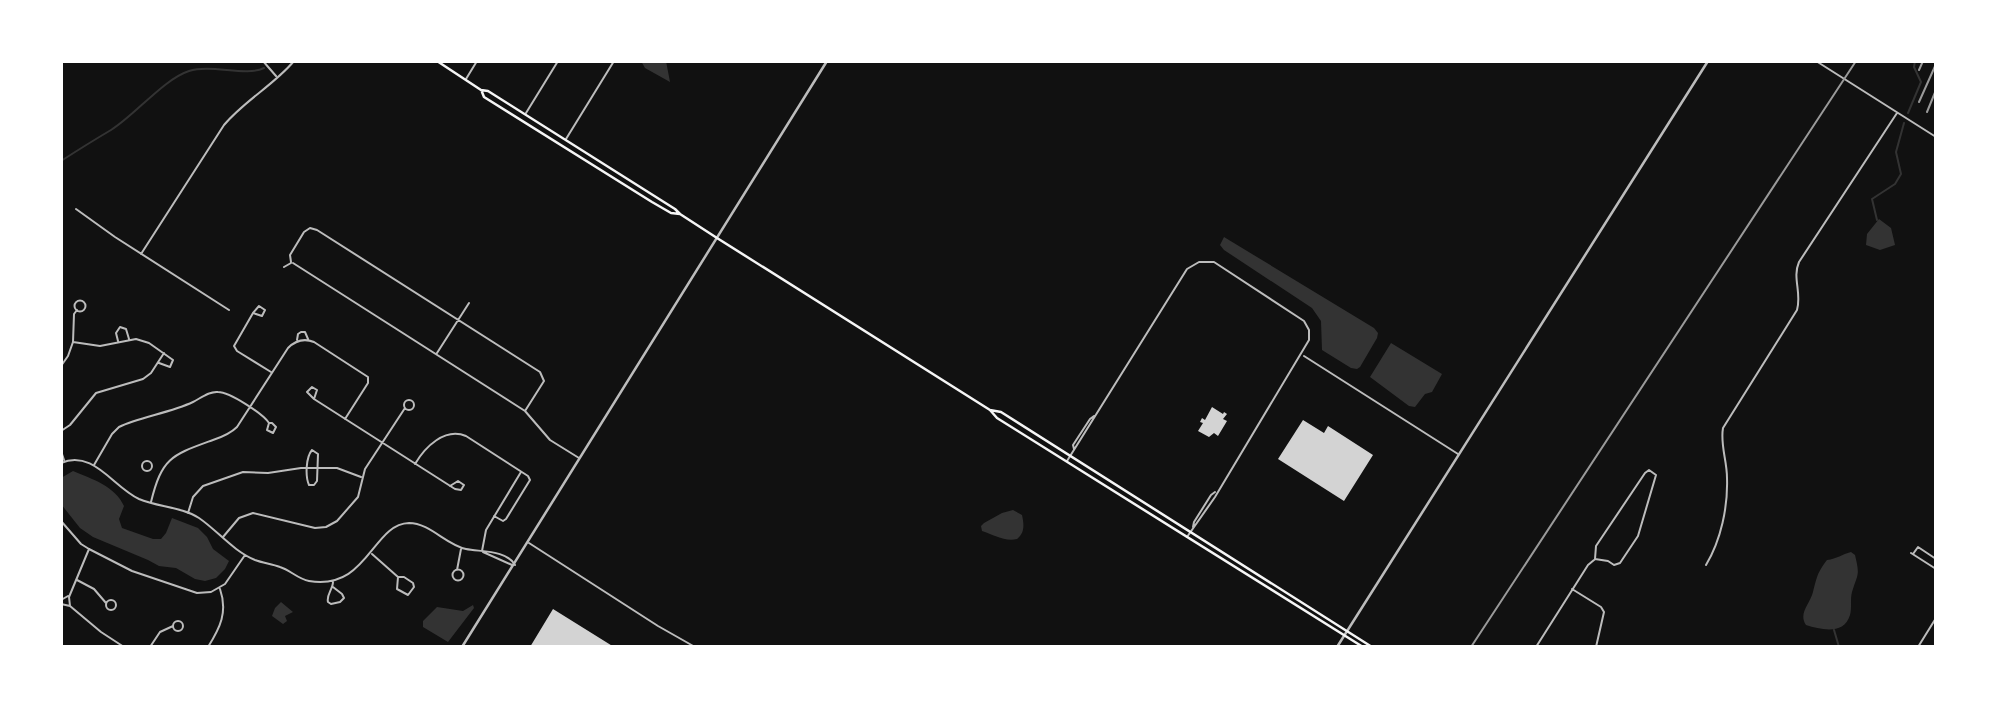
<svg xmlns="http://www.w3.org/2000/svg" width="1997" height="708" font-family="'Crimson Pro',serif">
<rect width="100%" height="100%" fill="#111"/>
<path fill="#333" d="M641,61H666L670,82L645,68Z
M1879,219L1891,228L1895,245L1880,250L1866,245L1867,234Z
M1224,237L1374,328L1378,333L1377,338L1360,367L1357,369L1351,368L1322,350L1321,321L1312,308L1224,250L1220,245Z
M1391,343L1442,374L1432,392L1425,394L1415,407L1409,406L1370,377Z
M73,471C92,479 115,486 124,506L119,519L122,528L153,539H161L166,533L172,518L198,528L207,537L213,549L229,561L225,569L216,578L205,581L195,579L176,568L159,566L148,560L93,537L80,528L61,504V478Z
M1013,510L1022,515C1024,524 1025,533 1017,539C1005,542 994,535 982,531L981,526L984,523L1002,513Z
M1851,552L1855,555C1860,576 1858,573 1852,592C1850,599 1852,607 1850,615C1844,635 1822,630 1806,625C1798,613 1810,604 1813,592C1817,577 1817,573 1827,560C1837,559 1842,554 1851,552Z
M281,602L293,612L285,616L287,621L283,624L272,616L275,608Z
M473,605L474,608L448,642L423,627V621L437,607L463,611Z"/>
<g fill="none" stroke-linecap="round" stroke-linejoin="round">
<path stroke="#333" stroke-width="2" d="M269,63L272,61
M1908,113L1921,82L1914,67L1915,61
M61,161C78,150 94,140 111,130C134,116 164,79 189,71C212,64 246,77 264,68
M1877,220L1872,199L1895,184L1901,174L1896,152L1904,123
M1834,630L1839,647"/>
</g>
<path fill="#d3d3d3" d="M1212,407L1223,414L1224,412L1227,414L1223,419L1227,421L1218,436L1214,433L1209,437L1198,431L1203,423L1200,422L1202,418L1205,420Z
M1303,420L1324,433L1328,426L1373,455L1344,501L1278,459Z
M553,609L614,647H530Z"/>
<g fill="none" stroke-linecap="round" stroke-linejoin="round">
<path stroke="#bcbcbc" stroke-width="2" d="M263,61L276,76
M1816,61L1936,137
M61,62V61
M466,79L477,61
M526,113L558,61
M566,139L614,61
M76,209L115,237L229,310
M141,254L224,125C245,100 274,85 294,61
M291,262L290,255L304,232L310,228L317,230L540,372L544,381L525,411
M293,263L525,411L550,440L579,458
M284,267L291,263
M74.5 306a5.5 5.5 0 1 1 11 0a5.5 5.5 0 1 1-11 0Z
M253,313L259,306L265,310L262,316L253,313L234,346L237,351L271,372
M297,340L298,334L301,332H305L308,339
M118,341L116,333L120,327L126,329L129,339
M73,342L100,346L136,339L149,343L173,360L170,367L159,363
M437,353L469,303
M1304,356L1458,454
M61,366L68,356L73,342L74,314L77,310
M314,399L307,392L312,387L317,390L314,399L455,489L461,490L464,485L458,481L450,486
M404 405a5 5 0 1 1 10 0a5 5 0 1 1-10 0Z
M61,431L70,425L96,393L143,379L151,373L164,353
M1074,449L1073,445L1090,419L1094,416
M312,450L318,454L317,481L314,485H309C305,476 306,457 312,450Z
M61,451L64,460
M142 466a5 5 0 1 1 10 0a5 5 0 1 1-10 0Z
M1067,461L1187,269L1199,262H1214L1304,321L1309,330V340L1215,497L1187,537
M61,463C93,449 113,487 139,499C158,507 182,507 199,518C218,531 233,551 255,560C263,563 272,564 280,567C290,570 298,579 309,581C368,591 372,524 409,523C430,523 446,545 466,549C481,552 507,550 515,565
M415,464C425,447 445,427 466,436L528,476L530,480L506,519L503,521L494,516
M94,465L112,434L119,427C139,417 170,413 193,402C201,398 209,391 218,392C230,392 263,414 269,423L267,430L273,433L276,427L272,423H269
M1649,470L1656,475L1638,536L1620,563L1614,565L1608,561L1595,559L1596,546L1645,473Z
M151,502C162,457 172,455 213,440C222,437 230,434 237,427L288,348C295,341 304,338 314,342L368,377V383L345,419
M188,513L193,497L203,486L243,472L268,473L301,468H337L361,477
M61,521L81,544L89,549L132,571L197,593L211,592L225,584L245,555
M1193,527L1194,522L1211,495L1215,492
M223,537L239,518L253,513L315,528L326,527L337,521L358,497L365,469L405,408
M529,543L658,626L695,647
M89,549L69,597L70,606L101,632L124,647
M482,551L486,530L521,472
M483,552L512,565
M1911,553L1936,569
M372,554L398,577L397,589L408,595L414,587L413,583L404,577H398
M1913,554L1918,547L1936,559
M1706,565C1721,540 1728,507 1727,478C1727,460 1720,445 1723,428L1797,310C1802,293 1792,278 1799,262L1897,113
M452.5 575a5.5 5.5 0 1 1 11 0a5.5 5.5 0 1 1-11 0Z
M457,570L461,549
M77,580L94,589L106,603
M333,582C333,589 326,595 328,602L331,604L340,602L344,598L342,594L333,587
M1572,589L1601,607L1604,612L1596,647
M61,600L68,596
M106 605a5 5 0 1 1 10 0a5 5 0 1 1-10 0Z
M61,604L70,606
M173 626a5 5 0 1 1 10 0a5 5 0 1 1-10 0Z
M150,647L160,632L173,626
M208,647C220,628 228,612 220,589
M1536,647L1588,565L1594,560
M1918,647L1936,618"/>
<path stroke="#bcbcbc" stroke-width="2.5" d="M462,647L827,61
M1337,647L1708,61"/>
<path stroke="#f5f5f5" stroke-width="2.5" d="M437,61L481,90L488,91L675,209L680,214L717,238L990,410L1001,412L1372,647
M482,92L484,97L652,202L671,213L680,214
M990,410L997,418L1363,647"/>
<path stroke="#9a9a9a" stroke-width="2" d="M1919,70L1923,61
M1919,102L1936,64
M1927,112L1936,90
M1471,647L1856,61"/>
</g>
<rect width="1997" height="708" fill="none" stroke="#ffffff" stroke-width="126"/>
</svg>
